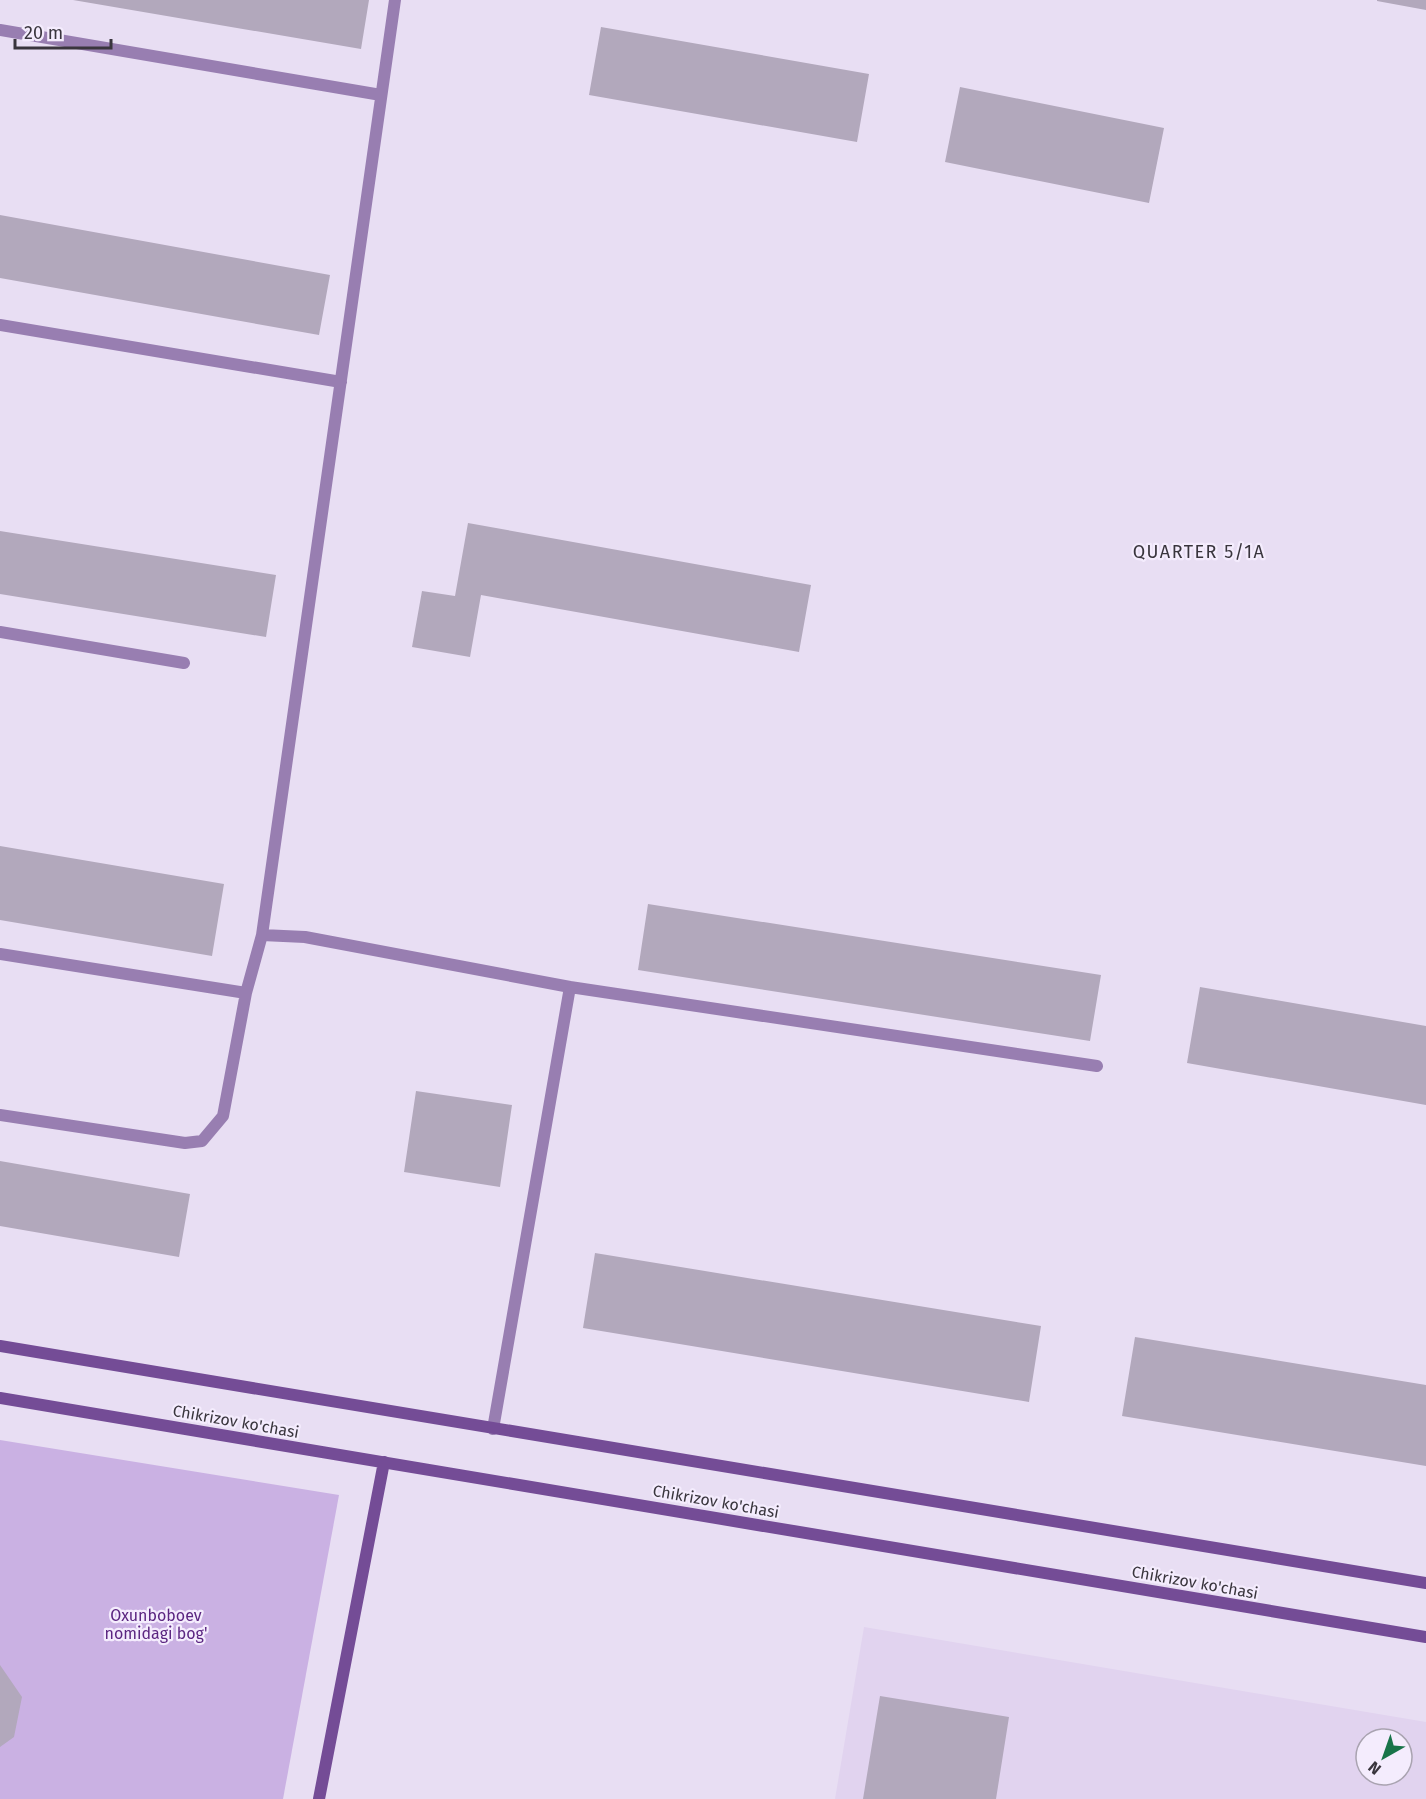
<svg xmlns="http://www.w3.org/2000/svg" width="1426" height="1799" font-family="'Fira Sans',sans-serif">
<rect width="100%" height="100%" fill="#e8def3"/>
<path fill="#e1d3ef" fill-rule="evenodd" d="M864,1627L1426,1722V1799H835ZM1366,1739H1402V1775H1366Z"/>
<path fill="#cab1e3" d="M0,1440L339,1495L283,1799H0Z"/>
<path fill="#b2a8bc" d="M73,0H369L361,49Z
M1377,0H1426V10L1377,1Z
M601,27L869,74L857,142L589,95Z
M960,87L1164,128L1149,203L945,162Z
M0,215L330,275L319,335L0,278Z
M468,523L811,585L799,652L481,595L470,657L412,647L422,591L455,596Z
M0,531L276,575L266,637L0,594Z
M0,846L224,884L212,956L0,920Z
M648,904L1101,975L1090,1041L638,970Z
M1200,987L1426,1026V1105L1187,1063Z
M416,1091L512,1105L500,1187L404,1172Z
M0,1161L190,1194L179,1257L0,1226Z
M595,1253L1041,1326L1029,1402L583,1328Z
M1135,1337L1426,1385V1466L1122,1416Z
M0,1665L22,1697L14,1737L0,1747Z
M880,1696L1009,1717L996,1799H863Z"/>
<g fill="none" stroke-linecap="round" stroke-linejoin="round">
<path stroke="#987eb1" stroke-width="12" d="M0,30L381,95
M0,325L341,382
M0,632L184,663
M262,935L395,0
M0,954L246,993
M0,1115L185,1143L202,1141L223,1116L246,993L262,935L305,937L570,987
M493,1429L570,987L1097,1066"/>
<path stroke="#744c96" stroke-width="12" d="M0,1346L1426,1583
M0,1398L1426,1637
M319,1799L384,1462"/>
</g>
<g text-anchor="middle" stroke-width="4.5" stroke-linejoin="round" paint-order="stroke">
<g font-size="16" fill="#39353d" stroke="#f4ecfd">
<text transform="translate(236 1421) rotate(10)" y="6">Chikrizov ko'chasi</text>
<text transform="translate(716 1501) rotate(10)" y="6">Chikrizov ko'chasi</text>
<text transform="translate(1195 1582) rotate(10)" y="6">Chikrizov ko'chasi</text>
</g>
<g font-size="16" fill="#5b2681" stroke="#f4ecfd">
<text x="156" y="1621">Oxunboboev<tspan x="156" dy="18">nomidagi bog'</tspan></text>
</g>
<g font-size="18" letter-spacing="1.5" fill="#39353d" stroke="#f4ecfd">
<text x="1199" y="558">QUARTER 5/1A</text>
</g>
</g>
<g transform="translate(1384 1757) rotate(220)"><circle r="28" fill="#f4ecfd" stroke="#a9a3b0" stroke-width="1.5"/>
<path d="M0-4.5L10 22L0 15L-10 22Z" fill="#187449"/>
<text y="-9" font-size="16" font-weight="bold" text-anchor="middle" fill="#39353d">N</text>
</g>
<path d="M15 39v9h96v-9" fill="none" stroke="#39353d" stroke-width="3"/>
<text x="24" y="39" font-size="18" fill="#39353d" stroke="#f4ecfd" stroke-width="4.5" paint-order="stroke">20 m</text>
</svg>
